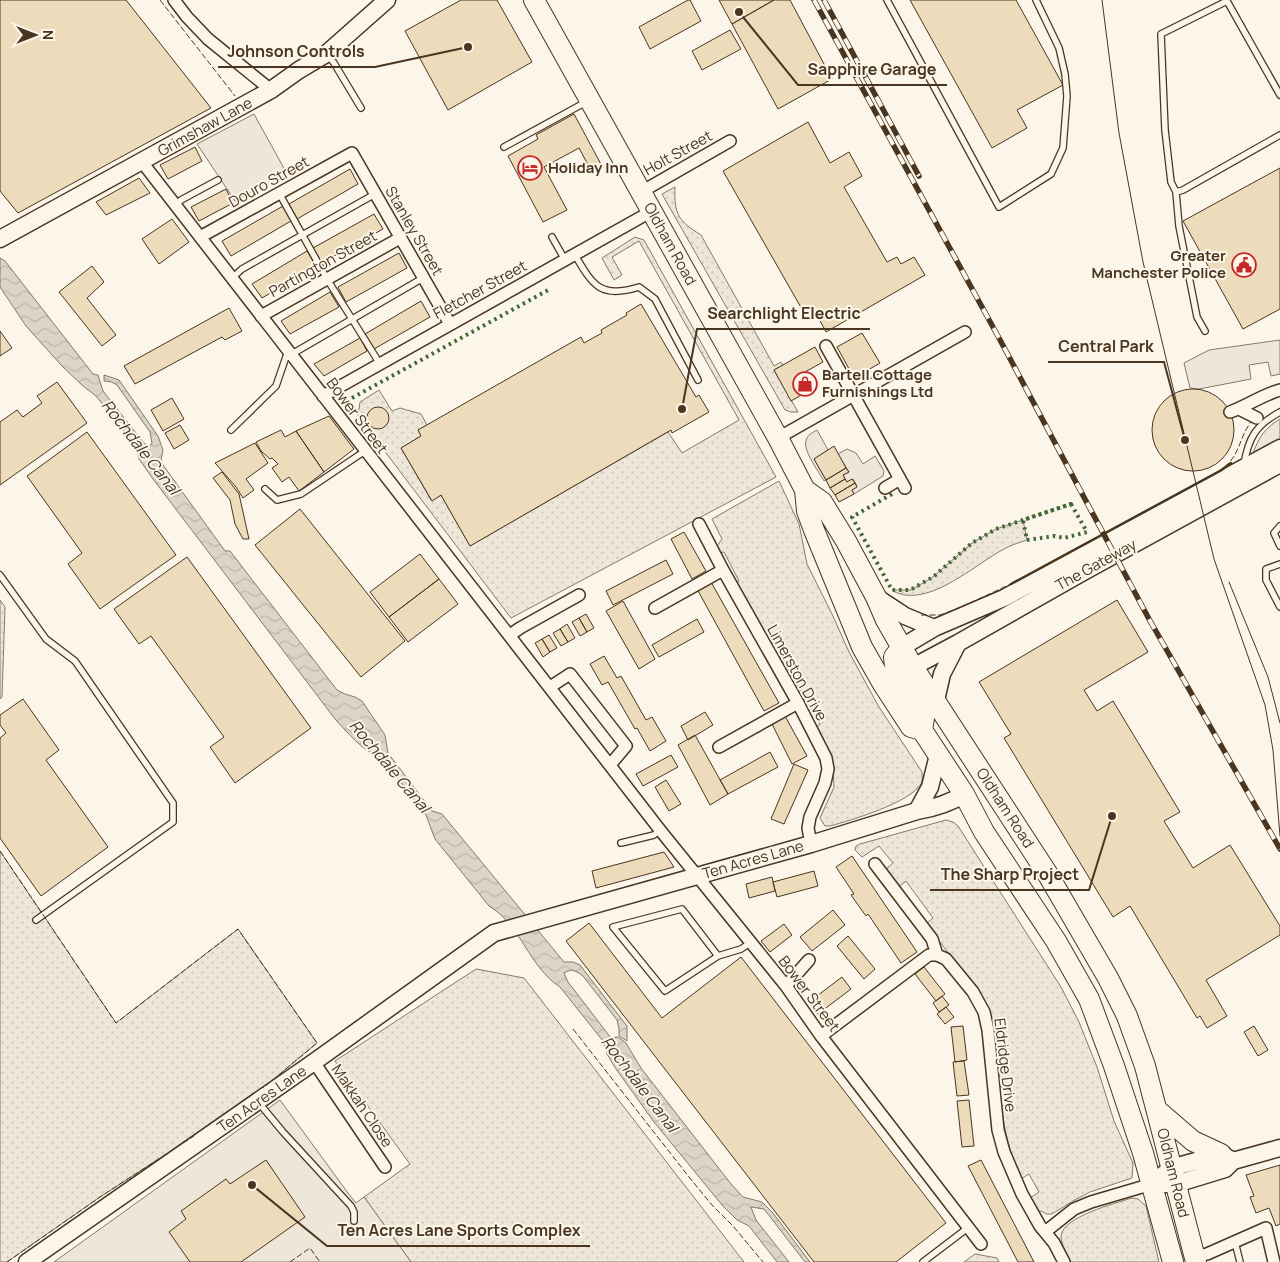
<svg xmlns="http://www.w3.org/2000/svg" width="1280" height="1262" font-family="Manrope,sans-serif">
<defs>
<pattern id="grass-dots" width="8" height="8" patternUnits="userSpaceOnUse" patternTransform="scale(1.25)"><rect width="8" height="8" fill="#ede6d9"/><path d="M2 2h.1M6 6h.1" fill="none" stroke="#cdc6ba" stroke-width="1.8" stroke-linecap="round"/></pattern>
<pattern id="water-waves" width="16" height="10" patternUnits="userSpaceOnUse" patternTransform="scale(1.25)"><rect width="16" height="10" fill="#dcd4c6"/><path d="M0 5q4-4 8 0t8 0" fill="none" stroke="#beb7aa"/></pattern>
</defs>
<rect width="100%" height="100%" fill="#fbf6e9"/>
<path fill="url(#grass-dots)" stroke="#887966" d="M675,187C674,214 678,221 701,235L774,366L781,362L783,365L774,370L798,412H791L785,410L662,194Z
M635,237L644,240L776,477L511,618L358,416L360,402L379,390L392,411L400,408L421,414L427,425L418,430L421,436L401,448L431,500L441,495L470,546L668,432L682,453L739,420L639,241L612,257L622,275L614,280L602,258Z
M779,481L799,524L807,564L832,614L849,652L879,707L922,772C922,776 923,780 921,784C909,803 852,820 830,826H825L820,818L834,787L833,768L816,727L820,724L797,684L793,686L736,583L739,581L724,552L719,553L717,546L722,539L712,519Z
M1023,520L1027,540C1021,542 1014,544 1008,547C978,561 929,610 893,591L892,590H911L933,577L972,543L996,529Z
M0,600L5,607L2,697L0,699Z
M946,820L953,822L958,826L1061,987L1079,1022L1097,1067L1114,1121L1133,1163L1132,1178L1090,1192L1073,1201L1052,1214H1047L1041,1211L1038,1212L1030,1198L1039,1192L1029,1174L1021,1179C1010,1155 1005,1132 1001,1106L1010,1105L1007,1086L999,1087C996,1057 997,1025 983,998L926,924L933,918L906,881L899,887L886,869L893,863L879,846L862,857L855,850L856,846L860,844Z
M0,851L116,1023L238,929L317,1043L245,1103L100,1197L7,1262H0Z
M476,969L524,978L744,1262H411L364,1197L410,1164L335,1061Z
M1132,1198L1138,1199L1146,1206L1159,1262H1070C1067,1254 1061,1245 1061,1236C1062,1217 1116,1203 1132,1198Z
M975,1254L997,1258L999,1262H964Z"/>
<path fill="#ede6d9" stroke="#887966" d="M254,114L286,172L235,201L197,144Z
M1280,340V374L1271,376L1268,362L1249,365L1251,379L1199,389L1190,388L1184,363L1209,350Z
M1280,419V440L1253,454C1258,438 1265,428 1280,419Z
M817,430L828,450L814,459L826,480L824,481C819,472 803,451 806,441C807,435 812,433 817,430Z
M847,449L856,453L863,464L875,456L884,471L883,476L854,494L852,490L857,486L853,479L847,482L843,475L849,472L838,454Z
M280,1100L348,1193L356,1203L364,1197L411,1262H54Z"/>
<path fill="url(#water-waves)" stroke="#887966" d="M0,258L5,261L93,374L98,375L103,391L143,442L149,447L152,443L150,432L117,385L112,382L104,381V375L119,380L158,436L163,450L161,460L163,465L225,551H230L337,690L345,694L355,697L362,701L385,735L388,753L432,811L442,814L564,962H573L580,965L627,1026V1041L619,1036V1029L617,1020L583,976C576,971 572,968 564,973L568,982L611,1038L618,1037L626,1043L641,1068L731,1184L743,1197L762,1202L773,1213L810,1262H805L764,1209L751,1207L756,1220L789,1262H777L749,1226L737,1220L722,1205L654,1122L616,1069L607,1054L603,1041L560,987C529,967 521,925 489,906L435,839L426,815L381,757C362,751 348,733 335,719L153,479L139,459L136,446L96,396L83,386L62,366L26,326L0,287Z"/>
<path fill="#ecdcbc" stroke="#4a3520" d="M0,0H126L211,108L18,213L0,191Z
M461,0H497L532,62L448,110L405,31Z
M688,0H690L701,21L650,49L639,27Z
M719,0H774L732,24Z
M774,0H790L832,79L778,109L732,24Z
M910,0H1016L1063,85L1017,110L1027,128L992,148Z
M730,30L741,49L702,70L692,51Z
M574,114L603,168L593,174L579,148L544,167L567,210L543,222L508,156L538,139L536,135Z
M808,122L830,163L849,152L862,176L844,187L887,262L897,257L901,264L914,257L925,275L826,332L816,313L807,318L723,171Z
M195,147L202,161L168,179L160,165Z
M1280,168V309L1243,329L1183,221Z
M350,169L358,184L297,219L289,204Z
M139,178L150,193L106,215L96,202Z
M226,189L233,203L199,221L191,207Z
M283,206L291,221L231,256L222,241Z
M374,214L383,229L322,263L313,248Z
M172,219L189,242L159,264L142,239Z
M307,251L316,266L262,298L252,284Z
M399,253L407,268L346,302L338,287Z
M92,266L104,282L87,298L116,335L102,346L59,292Z
M330,292L339,307L290,334L281,321Z
M421,301L430,317L374,349L365,334Z
M641,304L696,397L699,395L709,412L672,433L671,430L470,546L441,495L432,501L401,448L421,436L418,430L581,337L584,343L602,333L601,330L627,315L626,313Z
M229,308L242,331L225,340L222,337L135,384L124,366Z
M0,331L12,348L0,356Z
M862,333L880,363L854,378L837,347Z
M360,338L367,351L324,376L314,364Z
M815,347L823,362L805,372L814,388L791,401L774,370Z
M57,382L87,423L0,485V422L17,410L23,417L42,403L37,396Z
M1152 430a41 41 0 1 1 82 0a41 41 0 1 1-82 0Z
M172,398L184,419L163,431L151,410Z
M367 418a11 11 0 1 1 22 0a11 11 0 1 1-22 0Z
M329,416L354,449L324,472L296,431Z
M180,425L189,440L174,449L165,433Z
M281,430L285,437L296,431L324,472L299,491L289,477L282,482L272,468L278,464L272,458L270,459L261,451L256,442Z
M87,432L176,555L100,609L68,564L82,553L27,476Z
M255,443L268,463L246,479L254,490L243,498L236,487L215,463Z
M834,446L846,468L826,480L814,459Z
M846,468L849,472L843,475L845,479L830,488L826,480Z
M222,472L239,494L249,539H243L235,524L230,500L213,478Z
M845,479L847,482L852,479L855,483L835,495L830,488Z
M855,483L857,487L852,490L854,494L839,502L835,495Z
M300,509L405,641L361,677L255,545Z
M684,532L706,571L692,579L671,539Z
M420,554L439,579L389,617L370,592Z
M187,557L311,728L235,783L210,747L224,737L151,636L139,644L114,609Z
M666,560L673,574L613,605L606,591Z
M439,579L458,604L408,642L389,617Z
M711,582L779,703L764,711L697,589Z
M1117,600L1148,652L1084,690L1097,711L1113,701L1180,812L1164,821L1193,868L1230,845L1280,926V935L1206,980L1227,1016L1207,1028L1200,1016L1197,1018L1130,906L1113,917L1004,738L1011,734L979,682Z
M623,601L655,659L639,669L606,611Z
M586,614L594,628L587,632L579,618Z
M579,618L587,632L580,636L572,622Z
M697,619L704,632L659,657L652,645Z
M567,624L575,638L568,642L560,629Z
M560,629L568,642L561,646L553,633Z
M549,635L557,648L550,652L542,639Z
M542,639L550,652L543,657L535,643Z
M604,656L617,678L621,676L646,720L652,717L666,741L650,751L637,728L635,729L608,682L602,685L590,664Z
M23,699L59,750L46,760L108,847L41,896L0,838V738L6,733L0,725V715Z
M705,712L713,725L688,740L681,726Z
M785,716L807,756L792,764L772,724Z
M695,735L728,794L710,805L678,745Z
M770,752L778,767L728,794L720,780Z
M671,755L678,767L643,786L636,774Z
M794,764L808,770L784,824L771,819Z
M666,780L681,804L669,811L655,787Z
M664,852L674,867L596,888L592,871Z
M852,856L917,952L901,963L868,914L866,916L851,895L854,894L836,867Z
M814,871L818,886L777,897L773,882Z
M772,877L775,891L749,898L746,884Z
M833,910L845,925L812,951L800,937Z
M589,923L662,1018L741,957L946,1223L896,1262H814L566,941Z
M784,924L792,935L770,952L761,941Z
M848,936L875,969L864,979L837,946Z
M924,967L945,994L936,1001L915,974Z
M842,977L851,989L818,1014L809,1002Z
M942,996L949,1005L939,1012L933,1003Z
M946,1007L954,1017L945,1024L937,1014Z
M963,1026L967,1060L955,1062L951,1027Z
M1254,1026L1268,1050L1258,1056L1244,1032Z
M964,1061L969,1095L957,1096L953,1062Z
M969,1100L974,1146L962,1147L957,1101Z
M266,1160L305,1217L241,1262H190L169,1232L186,1219L181,1211L226,1179L230,1184Z
M981,1160L1034,1262H1018L968,1166Z
M1280,1165V1224L1276,1226L1269,1208L1256,1213L1250,1197L1254,1196L1246,1175Z"/>
<g fill="none" stroke-linecap="round" stroke-linejoin="round">
<g stroke="#4a3520" stroke-width="8">
<path id="lane" d="M887,0L999,207L1051,174L1063,148L1067,96L1065,74L1059,48L1036,0
M328,55L334,63L361,108
M1280,95L1227,1L1161,34L1165,130L1171,182L1176,192L1183,190L1280,135
M504,147L586,102
M1176,192L1179,226L1197,317L1205,331
M279,193L327,279L380,364
M176,205L181,200L218,180
M552,237L565,260
M575,255C593,286 601,299 639,287L655,299L698,380
M232,278L242,269L375,194
M292,354L423,278
M231,430L276,386L288,351
M1244,465C1248,438 1256,425 1280,412
M265,489L277,500L301,494L365,451
M1280,526L1274,533L1280,546
M1280,564L1266,569V580L1280,607
M0,575L46,639L75,661L173,803V822L36,920
M621,843L654,835L660,830
M718,956L682,909L613,927L665,991L718,956L741,949L750,943
M259,1103L283,1132L351,1206L354,1212V1221
M1235,1242L1240,1262
M923,1262L969,1227"/>
</g>
<g stroke="#4a3520" stroke-width="14">
<path id="street" d="M174,0L187,17L208,39L271,90
M142,162L660,830L786,986L821,1036L981,1244
M641,192L730,141
M200,237L352,153L450,324
M261,316L400,238
M826,346L905,488
M323,396L652,211
M1239,409L1257,418
M1230,412C1247,406 1262,395 1280,390
M778,438L965,332
M885,488L900,479
M699,524L723,570L798,703L826,758L828,769L825,783L810,817L808,828L811,844
M655,608L723,570
M510,635L520,628L579,595
M550,687L570,674L626,746L610,765
M719,747L798,703
M875,864L932,939L937,955
M786,986L809,960
M821,1036L929,955H937L946,959L973,992L984,1012L988,1030L998,1130L1004,1152L1022,1194L1040,1226L1054,1243L1064,1262
M314,1062L385,1167
M1045,1232L1074,1209L1091,1202L1152,1184
M1194,1257L1207,1254L1266,1228L1274,1262"/>
</g>
<g stroke="#4a3520" stroke-width="19">
<path id="secondary" d="M0,239L271,90L299,70L326,54L387,0
M876,597L905,616L934,628
M902,647L934,628L1004,598L1280,448
M913,667L958,643L1085,571L1280,464
M936,700L942,674L958,643
M917,811L930,787L938,755
M1233,1161L1280,1148
M1152,1184L1171,1168L1221,1154L1233,1161
M1165,1184H1176L1225,1169L1233,1161
M27,1262L314,1062L494,933L811,844L917,811C934,808 949,804 964,794"/>
</g>
<g stroke="#4a3520" stroke-width="22">
<path id="highway" d="M534,0L778,438L805,490L807,511L814,530L862,647L883,684L911,727L922,730L964,794L984,832L1056,941L1089,999L1114,1066L1143,1153L1173,1262
M805,490L822,502L846,541L876,597L886,620L913,667L1047,873L1108,978L1127,1016L1145,1066L1196,1262
M902,647L894,657C895,680 912,699 924,718L922,730
M1157,1110L1193,1141L1221,1154"/>
</g>
<use href="#lane" stroke="#fbf6e9" stroke-width="5.5"/>
<use href="#street" stroke="#fbf6e9" stroke-width="11"/>
<use href="#secondary" stroke="#fbf6e9" stroke-width="16"/>
<use href="#highway" stroke="#fbf6e9" stroke-width="20"/>
<path stroke="#4a3520" stroke-width="1" d="M1102,0L1119,133L1143,262L1214,559L1265,705L1273,750L1280,836
M1229,582L1268,677L1280,723"/>
<g stroke="#4a3520" stroke-width="5.5">
<path id="rail" d="M814,0L999,338L1149,619L1280,849
M824,0L919,176"/>
</g>
<use href="#rail" stroke="#fbf6e9" stroke-width="4" stroke-dasharray="11" stroke-linecap="butt"/>
<path stroke="#436837" stroke-width="4" stroke-dasharray="2.5 4" stroke-linecap="butt" d="M352,398L550,289
M892,494L852,517L892,590H910L933,577L972,543L996,529L1071,504
M1071,504L1087,532L1064,538L1055,536L1027,540L1023,520Z"/>
<path stroke="#4a3520" stroke-width="1" stroke-dasharray="6 2.5" stroke-linecap="butt" d="M160,0L235,96
M921,615H940L957,609L1011,584L1220,471C1242,454 1237,441 1251,422
M0,851L116,1023L238,929L317,1043L263,1088
M573,1029L693,1182L712,1205L733,1226L763,1262
M7,1262L100,1197L194,1136
M290,1262L310,1248L320,1262"/>
<path stroke="#4a3520" stroke-width="2.5" d="M1011,584L1220,471L1231,463"/>
</g>
<defs>
<g id="hotel-ring" transform="scale(1.25)"><circle r="9.5" fill="#fbf6e9" stroke="#c62828" stroke-width="1.5"/><path d="M-6-4.5h1.5V1H6V5H4.5V3h-9V5H-6ZM-4 0a1.8 1.8 0 1 1 3.6 0ZM.5 0V-2.5h3Q6-2.5 6 0Z" fill="#c62828"/></g>
<g id="civic-ring" transform="scale(1.25)"><circle r="9.5" fill="#fbf6e9" stroke="#c62828" stroke-width="1.5"/><path d="M-.6-6.5H3V-4.5H.6V-3L4-1V1h2V6H-6V1h2V-1L-.6-3ZM-1.2 2.5V6h2.4V2.5Z" fill="#c62828"/></g>
<g id="shop-ring" transform="scale(1.25)"><circle r="9.5" fill="#fbf6e9" stroke="#c62828" stroke-width="1.5"/><path d="M-5-2.5h2.3a2.7 3.5 0 0 1 5.4 0H5L5.5 6h-11ZM-1.5-2.5h3a1.5 2.3 0 0 0-3 0Z" fill="#c62828"/></g>
</defs>
<g fill-rule="evenodd">
<use href="#hotel-ring" x="530" y="168"/>
<use href="#civic-ring" x="1244" y="265"/>
<use href="#shop-ring" x="805" y="384"/>
</g>
<g text-anchor="middle" stroke-width="4" stroke-linejoin="round" paint-order="stroke">
<g font-size="15" fill="#4a3520" stroke="#fbf6e9">
<text transform="translate(205 127) rotate(-29)" y="5">Grimshaw Lane</text>
<text transform="translate(678 153) rotate(-29)" y="5">Holt Street</text>
<text transform="translate(269 182) rotate(-29)" y="5">Douro Street</text>
<text transform="translate(414 231) rotate(60)" y="5">Stanley Street</text>
<text transform="translate(670 244) rotate(61)" y="5">Oldham Road</text>
<text transform="translate(323 264) rotate(-29)" y="5">Partington Street</text>
<text transform="translate(480 290) rotate(-29)" y="5">Fletcher Street</text>
<text transform="translate(357 416) rotate(53)" y="5">Bower Street</text>
<text transform="translate(1096 565) rotate(-29)" y="5">The Gateway</text>
<text transform="translate(797 673) rotate(61)" y="5">Limerston Drive</text>
<text transform="translate(1005 808) rotate(57)" y="5">Oldham Road</text>
<text transform="translate(753 860) rotate(-16)" y="5">Ten Acres Lane</text>
<text transform="translate(809 994) rotate(53)" y="5">Bower Street</text>
<text transform="translate(1005 1065) rotate(83)" y="5">Eldridge Drive</text>
<text transform="translate(262 1099) rotate(-35)" y="5">Ten Acres Lane</text>
<text transform="translate(362 1106) rotate(56)" y="5">Makkah Close</text>
<text transform="translate(1173 1173) rotate(76)" y="5">Oldham Road</text>
</g>
<g font-size="15" font-weight="bold" fill="#4a3520" stroke="#fbf6e9" text-anchor="start">
<text x="548" y="173">Holiday Inn</text>
<text x="1226" y="261" text-anchor="end">Greater<tspan x="1226" dy="17">Manchester Police</tspan></text>
<text x="822" y="380">Bartell Cottage<tspan x="822" dy="17">Furnishings Ltd</tspan></text>
</g>
<g font-size="16" font-style="italic" fill="#4a3520" stroke="#fbf6e9">
<text transform="translate(141 447) rotate(52)" y="6">Rochdale Canal</text>
<text transform="translate(390 766) rotate(50)" y="6">Rochdale Canal</text>
<text transform="translate(640 1084) rotate(53)" y="6">Rochdale Canal</text>
</g>
</g>
<path fill="none" stroke="#4a3520" stroke-width="2" d="M468 47L375 67H218M739 12L798 85H947M682 409L697 329H870M1185 440L1164 362H1048M1112 816L1089 890H930M252 1185L327 1246H590"/>
<g fill="#4a3520" stroke="#fbf6e9" stroke-width="2">
<circle cx="468" cy="47" r="5"/>
<circle cx="739" cy="12" r="5"/>
<circle cx="682" cy="409" r="5"/>
<circle cx="1185" cy="440" r="5"/>
<circle cx="1112" cy="816" r="5"/>
<circle cx="252" cy="1185" r="5"/>
</g>
<g font-size="16" text-anchor="middle" font-weight="bold" fill="#4a3520" stroke="#fbf6e9" stroke-width="4" stroke-linejoin="round" paint-order="stroke">
<text x="296" y="57">Johnson Controls</text>
<text x="872" y="75">Sapphire Garage</text>
<text x="784" y="319">Searchlight Electric</text>
<text x="1106" y="352">Central Park</text>
<text x="1010" y="880">The Sharp Project</text>
<text x="459" y="1236">Ten Acres Lane Sports Complex</text>
</g>
<g transform="translate(35 35) rotate(90)" stroke="#fbf6e9" stroke-width="4" paint-order="stroke">
<path d="M0-4L9 19L0 12L-9 19Z" fill="#4a3520"/>
<text y="-8" font-size="14" font-weight="bold" text-anchor="middle" fill="#4a3520">N</text>
</g>
</svg>
